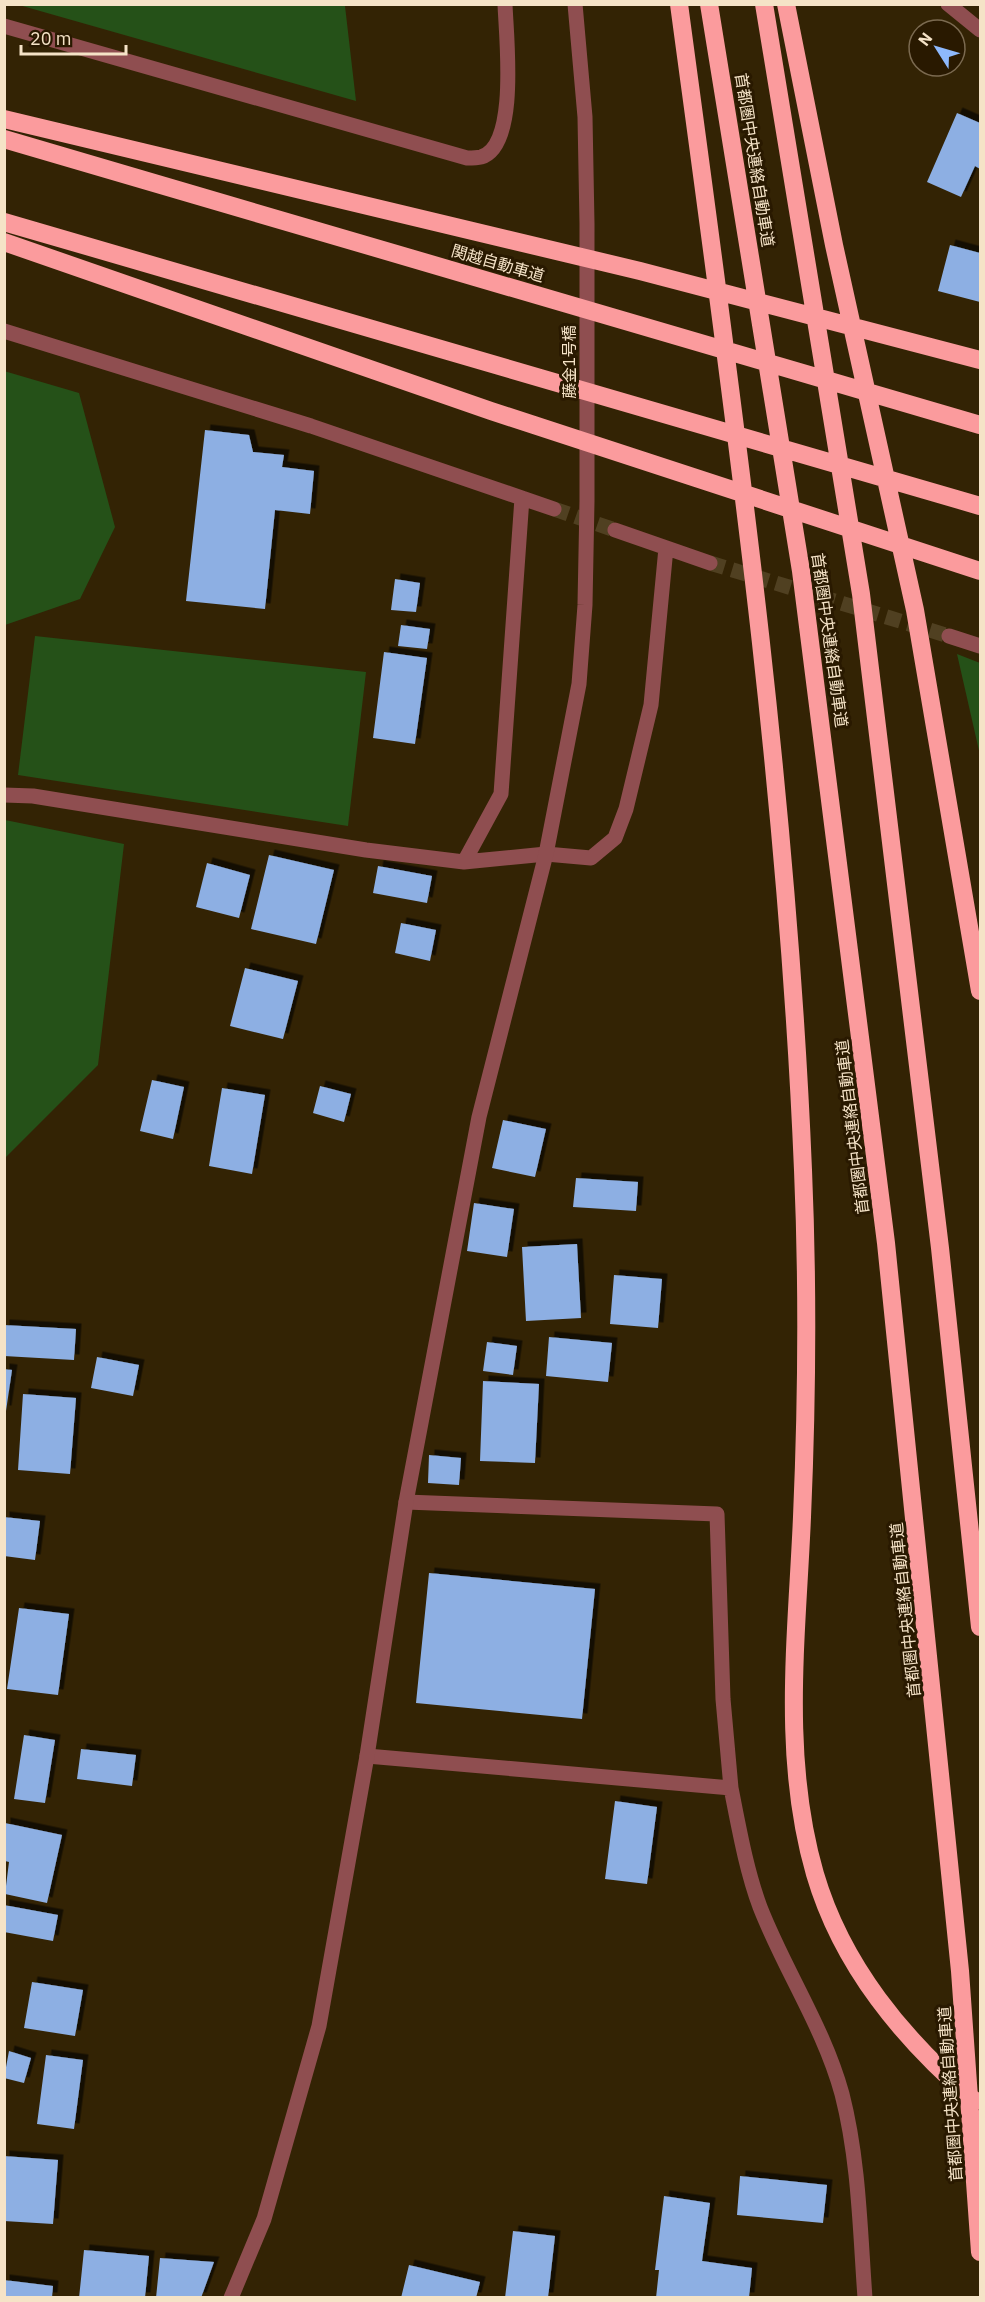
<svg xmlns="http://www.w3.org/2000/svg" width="985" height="2302" font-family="'IBM Plex Sans','Noto Sans JP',sans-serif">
<defs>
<filter id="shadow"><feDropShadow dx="5.5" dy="-5.5" stdDeviation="0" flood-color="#0009"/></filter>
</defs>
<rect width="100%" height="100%" fill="#332304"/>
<path fill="#255118" d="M341,4L345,6L356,101L19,5Z
M4,371L79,393L115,527L80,599L5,625Z
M35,636L366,672L348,826L18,775Z
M957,654L980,663V755Z
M5,820L124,844L98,1065L5,1158Z"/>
<path fill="#8dafe3" filter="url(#shadow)" d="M957,113L980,123V169L975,166L961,197L927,182Z
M950,245L980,253V302L938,291Z
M205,430L249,435L253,452L284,455L282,467L314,471L310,514L275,510L265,609L186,601Z
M395,579L420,583L416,612L391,610Z
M401,625L430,629L427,649L398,646Z
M384,652L427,658L415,744L373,738Z
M269,855L334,870L316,944L251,929Z
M207,863L250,875L239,918L196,907Z
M378,866L432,876L427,903L373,893Z
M401,923L436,930L430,961L395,953Z
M245,968L298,981L283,1039L230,1026Z
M152,1080L184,1087L173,1139L140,1131Z
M320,1086L351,1094L344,1122L313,1113Z
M222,1088L265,1095L252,1174L209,1166Z
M503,1120L546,1129L535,1177L492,1168Z
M576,1178L638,1182L636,1211L573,1207Z
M474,1203L514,1209L507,1257L467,1251Z
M577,1244L581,1318L526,1321L522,1247Z
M614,1275L662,1279L658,1328L610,1324Z
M4,1325L76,1329L74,1360L4,1356Z
M549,1337L612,1343L608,1382L546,1376Z
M487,1342L517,1346L513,1375L483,1371Z
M97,1357L139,1365L133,1396L91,1388Z
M4,1369L12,1370L6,1411H4Z
M483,1381L539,1384L535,1463L480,1461Z
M23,1394L76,1398L70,1474L18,1470Z
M429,1455L461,1458L459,1485L428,1483Z
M4,1517L40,1521L35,1560L4,1556Z
M429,1573L595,1589L582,1719L416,1703Z
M19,1608L69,1614L58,1695L7,1689Z
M24,1735L55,1740L45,1803L14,1799Z
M81,1749L136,1755L132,1786L77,1779Z
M615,1801L657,1807L647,1884L605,1879Z
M5,1823L62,1835L47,1903L5,1894L9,1862L5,1861Z
M4,1905L58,1915L53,1941L4,1932Z
M32,1982L83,1990L75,2036L24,2028Z
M9,2051L31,2058L24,2083L4,2078Z
M46,2055L83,2060L74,2129L37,2124Z
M4,2156L58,2160L53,2224L4,2221Z
M740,2176L827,2185L823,2223L737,2215Z
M664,2196L710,2203L702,2261L752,2268L749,2298H656L659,2270H655Z
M513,2231L555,2236L548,2298H505Z
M84,2250L149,2256L145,2298H79Z
M160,2258L214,2262L201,2298H156Z
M409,2265L480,2282L476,2298H401Z
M4,2280L53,2286L52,2298H4Z"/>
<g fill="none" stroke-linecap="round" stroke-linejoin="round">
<path stroke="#504021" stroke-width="15" stroke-dasharray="15 8" stroke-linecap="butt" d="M554,509L615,530
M710,563L949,636"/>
<path stroke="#8f4e50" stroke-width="15" d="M4,26L467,158C471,158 477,158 481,157C519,146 506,36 505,4
M4,331L311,426L554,509
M615,530L710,563
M949,636L980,646
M4,795L33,796L366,850L464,862L546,854L591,858L615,838L626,809L651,705L666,548
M464,862L501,794L522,498
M406,1502L717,1514L723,1699L731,1788
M367,1756L731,1788C739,1828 746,1869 760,1907C785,1971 824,2028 842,2094C859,2160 860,2230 865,2298"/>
<path stroke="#8f4e50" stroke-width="15" d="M948,4L980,30
M231,2298L264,2219L319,2026L367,1756L406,1502L479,1117L546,854L579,684L585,605L587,501V224L585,117L575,4"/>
<path stroke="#fb9b9d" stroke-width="18" d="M679,4C731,392 787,779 803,1170C808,1286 807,1402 802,1517C797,1636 781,1757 815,1874C842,1966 903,2039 975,2101
M709,4L801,571L886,1243L960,1971L980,2252
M764,4L861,594L940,1248L980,1627
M786,4L834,245L915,610L980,991
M4,119L640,271L980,360
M4,139L980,425
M4,222L980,506
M4,242L491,411L980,571"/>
</g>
<g text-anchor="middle" stroke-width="6" stroke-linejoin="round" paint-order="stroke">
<g font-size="16" fill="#f5e3c7" stroke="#291900">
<text transform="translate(755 160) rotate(81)" y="6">首都圏中央連絡自動車道</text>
<text transform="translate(498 263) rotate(16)" y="6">関越自動車道</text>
<text transform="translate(569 362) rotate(-90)" y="6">藤金1号橋</text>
<text transform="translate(830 640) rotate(82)" y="6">首都圏中央連絡自動車道</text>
<text transform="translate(852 1127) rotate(-97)" y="6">首都圏中央連絡自動車道</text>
<text transform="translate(905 1610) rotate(-96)" y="6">首都圏中央連絡自動車道</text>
<text transform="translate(950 2094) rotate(-94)" y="6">首都圏中央連絡自動車道</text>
</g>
</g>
<rect width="985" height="2302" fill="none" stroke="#f5e3c7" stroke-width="12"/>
<g transform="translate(937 48) rotate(307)"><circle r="28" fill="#291900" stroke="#7b6a50" stroke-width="1.5"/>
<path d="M0-4.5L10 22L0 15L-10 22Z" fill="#8eb9fc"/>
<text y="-9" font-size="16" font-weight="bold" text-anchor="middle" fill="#f5e3c7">N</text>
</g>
<path d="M21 45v9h105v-9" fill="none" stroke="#f5e3c7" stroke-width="3"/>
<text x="30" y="45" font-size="18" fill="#f5e3c7" stroke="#291900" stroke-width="4.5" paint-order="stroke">20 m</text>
</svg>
